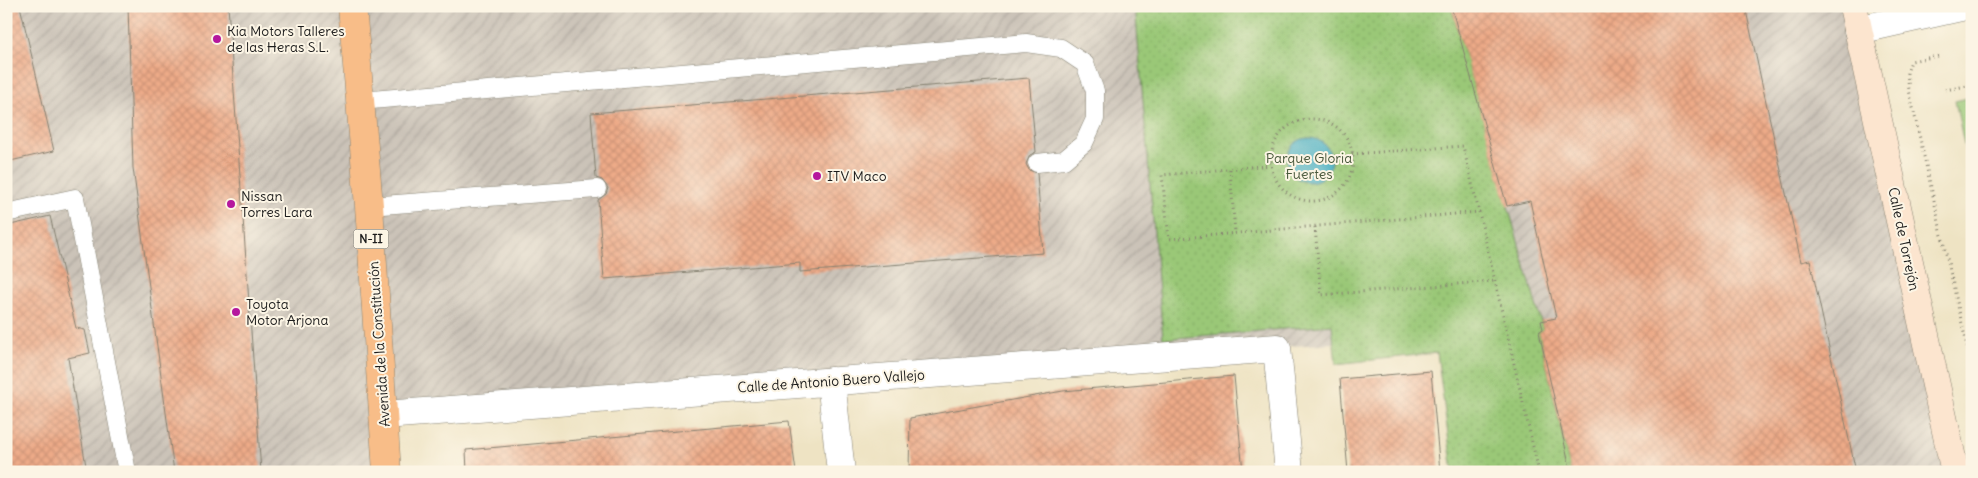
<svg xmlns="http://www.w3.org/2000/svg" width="1978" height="478" font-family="Delius,sans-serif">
<defs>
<pattern id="industrial-furrows" width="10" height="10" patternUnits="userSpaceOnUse" patternTransform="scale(1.25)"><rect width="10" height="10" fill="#cbc3b8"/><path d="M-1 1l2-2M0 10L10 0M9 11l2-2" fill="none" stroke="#aea79e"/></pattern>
<pattern id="park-dots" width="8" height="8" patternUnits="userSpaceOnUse" patternTransform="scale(1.25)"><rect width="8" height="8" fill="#9ac877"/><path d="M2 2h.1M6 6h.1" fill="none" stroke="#84ab66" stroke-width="1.8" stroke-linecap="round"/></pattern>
<pattern id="building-cross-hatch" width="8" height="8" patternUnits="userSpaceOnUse" patternTransform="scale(1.25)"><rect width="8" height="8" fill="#edaa88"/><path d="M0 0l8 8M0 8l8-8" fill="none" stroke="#cb9275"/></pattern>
</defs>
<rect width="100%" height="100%" fill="#fcf5e5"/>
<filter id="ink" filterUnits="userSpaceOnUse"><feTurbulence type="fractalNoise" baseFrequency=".02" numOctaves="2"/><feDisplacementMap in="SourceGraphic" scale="10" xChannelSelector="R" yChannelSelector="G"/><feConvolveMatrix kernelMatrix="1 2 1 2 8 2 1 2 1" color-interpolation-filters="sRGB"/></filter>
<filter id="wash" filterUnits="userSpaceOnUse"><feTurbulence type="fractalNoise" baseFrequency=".0096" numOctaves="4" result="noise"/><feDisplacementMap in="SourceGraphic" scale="20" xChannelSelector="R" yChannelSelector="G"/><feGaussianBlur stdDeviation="1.12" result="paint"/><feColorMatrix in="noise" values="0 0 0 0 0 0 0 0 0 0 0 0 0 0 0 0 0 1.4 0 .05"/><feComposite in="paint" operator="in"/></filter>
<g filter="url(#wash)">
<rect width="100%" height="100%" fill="#eee3c3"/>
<path fill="url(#industrial-furrows)" d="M6,6H1853L1955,472H1551L1520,329L384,414L387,472H6Z"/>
<path fill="#9ac877" stroke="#5b724a" d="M1972,97V182L1955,101Z"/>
<path fill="url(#park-dots)" stroke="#5b724a" d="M1135,6H1451L1543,329L1539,332L1571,472H1453L1437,353L1336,364L1332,325L1163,339Z"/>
<path fill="#41acc1" stroke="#2e646e" d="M1287 160a22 22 0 1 1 44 0a22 22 0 1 1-44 0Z"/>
<g id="blocks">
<path fill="url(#building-cross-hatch)" d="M6,6H20L54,151L6,162Z
M128,6H228L261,472H174L133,168Z
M1451,6H1745L1801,262L1810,260L1856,472H1571L1539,332L1543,329L1541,321L1556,318L1530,201L1507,206Z
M1029,78L1036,152L1030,155L1026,164L1029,170L1037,173L1043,253L800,272V263L604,279L598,200L606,194L608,188L602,180L596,178L591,113Z
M50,216L76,328L85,330L90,353L68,358L87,472H6V226Z
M1431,371L1440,472H1348L1340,379Z
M1234,376L1243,472H909L910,418L1063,391Z
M789,421L796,472H467L466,450Z"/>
</g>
</g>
<g filter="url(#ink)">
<use href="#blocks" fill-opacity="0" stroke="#858070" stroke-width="1"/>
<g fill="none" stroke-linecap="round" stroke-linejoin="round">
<g stroke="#858070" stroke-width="19">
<path id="lane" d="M360,101L1026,43L1061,48L1085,64L1095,91V119L1084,143L1064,160L1037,163
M369,206L597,189
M6,213L75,198L127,472"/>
</g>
<g stroke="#858070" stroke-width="29">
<path id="street" d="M1858,30L1965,6
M831,381L841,472
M384,415L1277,348L1289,472"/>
</g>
<g stroke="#858070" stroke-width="29">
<path id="secondary" d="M1853,6L1955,472"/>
</g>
<g stroke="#858070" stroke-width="29">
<path id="primary" d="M352,6L369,206L387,472"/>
</g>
<path stroke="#858070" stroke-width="3" stroke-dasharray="1 4" stroke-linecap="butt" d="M1938,56L1911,61L1907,73L1909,90L1972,368
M1945,90L1972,85
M1271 160a41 41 0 1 1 82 0a41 41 0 1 1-82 0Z
M1352,154L1463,146L1479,212
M1271,165L1162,175L1169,239L1479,212L1539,472
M1230,169L1235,233
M1315,227L1321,295L1495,281"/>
<use href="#lane" stroke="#fff" stroke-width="18"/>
<use href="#street" stroke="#fff" stroke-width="28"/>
<use href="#secondary" stroke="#fce5cf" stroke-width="28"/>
<use href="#primary" stroke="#f8bd88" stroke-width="28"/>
</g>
</g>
<g fill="#b5179e" stroke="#fcf5e5" stroke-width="2">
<circle cx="217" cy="39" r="5"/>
<circle cx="817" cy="176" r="5"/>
<circle cx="231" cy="204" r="5"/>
<circle cx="236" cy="312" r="5"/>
</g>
<g text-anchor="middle" stroke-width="4" stroke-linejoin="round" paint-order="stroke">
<rect fill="#fcf5e5" stroke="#5f5d58" stroke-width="1" x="353.5" y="229.5" width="35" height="19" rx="4"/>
<g font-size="12" font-weight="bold" fill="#1c1c1c">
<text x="371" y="243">N-II</text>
</g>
<g font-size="14" fill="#1c1c1c" stroke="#fcf5e5" text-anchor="start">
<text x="227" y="36">Kia Motors Talleres<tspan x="227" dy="16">de las Heras S.L.</tspan></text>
<text x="827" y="181">ITV Maco</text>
<text x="241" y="201">Nissan<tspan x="241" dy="16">Torres Lara</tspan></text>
<text x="246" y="309">Toyota<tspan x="246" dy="16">Motor Arjona</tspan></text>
</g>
<g font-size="14" fill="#48583c" stroke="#fcf5e5">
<text x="1309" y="163">Parque Gloria<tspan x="1309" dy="16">Fuertes</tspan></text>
</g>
<g font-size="14" fill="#1c1c1c" stroke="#fcf5e5">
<text transform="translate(1904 239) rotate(78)" y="5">Calle de Torrejón</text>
<text transform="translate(379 344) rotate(-94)" y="5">Avenida de la Constitución</text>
<text transform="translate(831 381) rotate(-4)" y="5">Calle de Antonio Buero Vallejo</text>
</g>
</g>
<rect width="1978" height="478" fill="none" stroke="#fcf5e5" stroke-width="25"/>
</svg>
